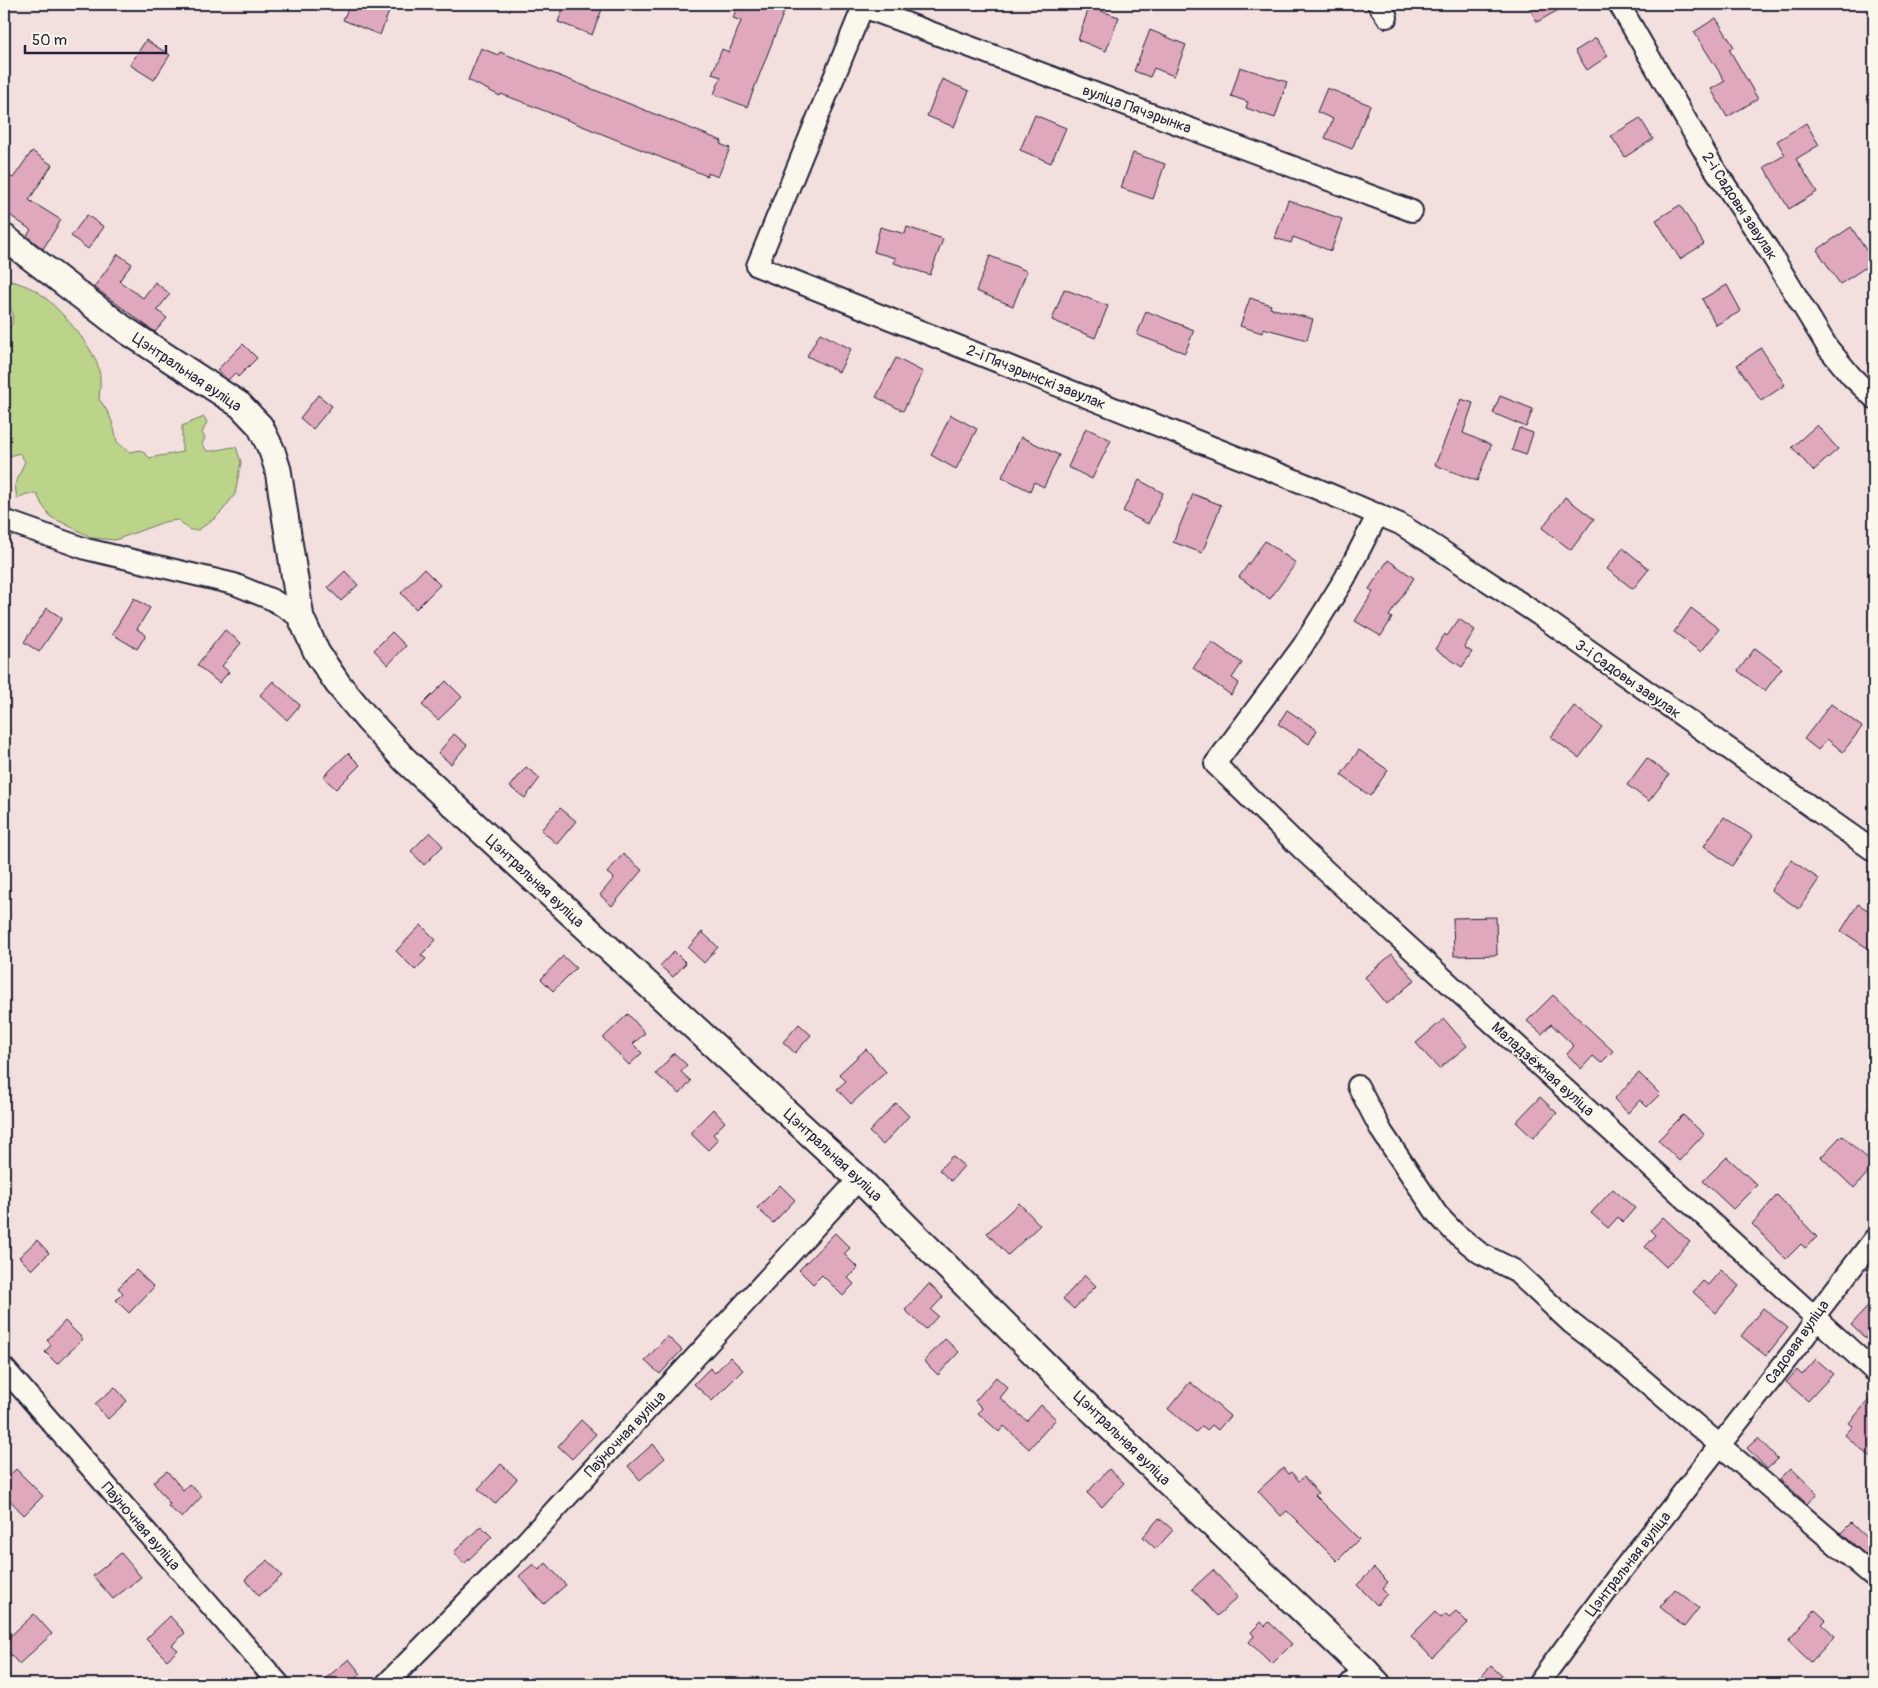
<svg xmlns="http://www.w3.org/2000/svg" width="1878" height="1688" font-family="Pangolin,sans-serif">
<rect width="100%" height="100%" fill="#f3dfde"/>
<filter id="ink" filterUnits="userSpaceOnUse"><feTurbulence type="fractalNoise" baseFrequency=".02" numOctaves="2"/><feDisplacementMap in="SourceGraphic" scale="10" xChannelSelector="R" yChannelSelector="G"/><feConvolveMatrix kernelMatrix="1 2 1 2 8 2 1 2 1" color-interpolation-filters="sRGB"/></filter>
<g filter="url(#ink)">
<path fill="#bcd38a" stroke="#6f7a62" d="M11,281C22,284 34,288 43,296C59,308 89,343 96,361C102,374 100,386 99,399C110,413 114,425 117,442L129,452L141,450L150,458C161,455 171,455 182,452V426L204,417L207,422L202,433L205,438L202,444L207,451C217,452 225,447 236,447L241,462L235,494L223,510L214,519L198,530H190L178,520L164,522L115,540L93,538L51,517L42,505L37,494H26L17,499L15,485L25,461L19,453L4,458V332L12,325L13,313L4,300V285Z"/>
<path fill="#e0a8bc" stroke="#22223b" d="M350,4H392L380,35L343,20Z
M565,4H604L592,35L558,22Z
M738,4H787L747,107L714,94L721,77L712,74L722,49L729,52L741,21L733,18Z
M1527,4H1569L1537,22Z
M1089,7L1119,17L1106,51L1078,40Z
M1716,18L1734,47L1729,49L1758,99L1727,117L1711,89L1725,81L1694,32Z
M1150,30L1186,45L1174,76L1154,68L1150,77L1134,71Z
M1596,38L1608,56L1587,70L1575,51Z
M146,40L170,55L154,80L130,65Z
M481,48L498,55L500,52L722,141L720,144L730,148L718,177L708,173L707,176L520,101L501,94L500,96L468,80Z
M1240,67L1287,82L1275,118L1246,108L1248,102L1231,96Z
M942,79L969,91L954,127L927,116Z
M1327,88L1370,105L1352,149L1325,138L1333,119L1317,112Z
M1035,115L1066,128L1051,163L1020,150Z
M1640,118L1653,139L1625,157L1611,136Z
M1806,123L1819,145L1796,159L1817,192L1789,209L1764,167L1785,155L1777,141Z
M32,151L52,165L29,200L61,220L43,249L27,236L31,230L4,211V184L9,176L13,178Z
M1133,153L1165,164L1153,199L1121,188Z
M1288,200L1342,219L1331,251L1293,237L1291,243L1275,238Z
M1680,205L1704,244L1680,259L1656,220Z
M87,215L104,227L88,249L71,236Z
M880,227L905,234L907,227L943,239L930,275L894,263L896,258L874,252Z
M1851,227L1874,262L1840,284L1817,250Z
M118,254L132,264L119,281L143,298L155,282L170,294L157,310L167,318L155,332L94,287Z
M990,256L1027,271L1013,306L976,291Z
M1727,285L1741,311L1716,325L1702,299Z
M1064,289L1108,306L1095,338L1052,320Z
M1250,298L1271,305L1270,308L1313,319L1307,340L1263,328L1262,333L1240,326Z
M1146,311L1194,330L1185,353L1137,335Z
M820,333L851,349L839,372L807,356Z
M243,344L257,358L238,377L235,373L228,380L217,370Z
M1761,348L1785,385L1761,401L1737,365Z
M896,358L923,372L903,411L876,397Z
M318,395L332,406L313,429L300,418Z
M1500,396L1533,409L1526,427L1493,413Z
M1461,399L1473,403L1463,433L1491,445L1477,481L1435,465Z
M951,415L977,429L956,469L931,455Z
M1817,425L1838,449L1813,471L1792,447Z
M1086,428L1111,440L1092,479L1068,467Z
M1519,428L1533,433L1526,455L1512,450Z
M1021,437L1059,455L1044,487L1034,482L1030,491L1002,477Z
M1139,480L1163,493L1148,524L1123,511Z
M1193,494L1221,505L1202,553L1173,542Z
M1565,497L1594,519L1571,550L1542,528Z
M1265,541L1296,563L1270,599L1239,577Z
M1623,548L1649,569L1633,589L1607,569Z
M1388,560L1414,578L1389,616L1392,618L1381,636L1355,621L1373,592L1369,589Z
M424,569L440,585L416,609L401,593Z
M345,571L358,585L341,601L328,587Z
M134,598L150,608L137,629L146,635L137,649L112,634Z
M47,608L62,618L39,652L24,642Z
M1691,608L1719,629L1701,652L1674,632Z
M1459,619L1475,630L1464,647L1472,652L1462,667L1435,649L1445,634L1447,636Z
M225,630L241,643L222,666L229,672L219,683L197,665Z
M392,632L406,646L388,665L374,650Z
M1212,642L1242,663L1232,678L1239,683L1231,695L1193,668Z
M1755,648L1782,668L1765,691L1738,671Z
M273,681L300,705L287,720L260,695Z
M446,681L462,697L438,720L422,705Z
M1831,704L1862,727L1843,752L1827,739L1818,750L1804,739Z
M1574,706L1602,727L1579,758L1551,737Z
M1287,710L1317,730L1309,744L1278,724Z
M454,734L467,745L451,764L438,753Z
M1359,750L1388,770L1370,796L1341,775Z
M348,753L360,765L336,789L323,777Z
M1647,758L1669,775L1649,801L1627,785Z
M526,767L540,778L525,798L510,787Z
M560,808L576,821L557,844L541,830Z
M1724,817L1752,836L1732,866L1704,846Z
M430,832L443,846L424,865L411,851Z
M623,854L642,870L612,906L600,895L614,878L607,873Z
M1791,860L1819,879L1799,909L1771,890Z
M1858,904L1874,914V952L1841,931Z
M1496,917L1497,955L1454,956L1453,918Z
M421,925L436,940L421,955L426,959L415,970L396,951Z
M702,932L718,947L704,963L688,948Z
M674,951L686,963L673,977L660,966Z
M1392,954L1415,980L1387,1004L1365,977Z
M563,956L576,968L553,991L541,979Z
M1553,995L1613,1051L1601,1063L1593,1056L1581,1069L1567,1054L1574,1046L1551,1024L1542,1034L1527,1021Z
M628,1014L645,1033L633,1044L642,1053L629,1065L603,1038Z
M1444,1019L1467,1046L1439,1069L1416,1043Z
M799,1024L811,1035L795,1053L783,1042Z
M866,1049L886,1072L851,1104L837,1089L846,1081L839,1074Z
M674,1053L687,1065L681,1072L691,1081L680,1094L656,1074Z
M1639,1073L1660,1094L1647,1107L1640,1100L1628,1113L1614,1099Z
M1540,1097L1557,1113L1533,1138L1516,1122Z
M896,1103L909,1116L883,1145L869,1132Z
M713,1109L725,1122L713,1134L718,1140L708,1150L690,1133Z
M1683,1115L1704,1134L1679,1161L1658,1140Z
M1842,1135L1874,1166L1854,1188L1821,1157Z
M952,1156L964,1166L951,1181L939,1170Z
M1727,1157L1757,1185L1733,1209L1703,1181Z
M780,1185L795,1200L773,1223L757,1208Z
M1613,1189L1635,1208L1623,1222L1618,1217L1608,1228L1591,1213Z
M1777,1195L1817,1237L1805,1248L1801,1244L1786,1259L1752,1224Z
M1019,1203L1040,1225L1008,1255L987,1233Z
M1663,1217L1690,1242L1666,1267L1645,1247L1656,1235L1651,1230Z
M835,1233L850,1248L844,1254L858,1268L848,1278L854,1284L843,1296L822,1275L813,1284L799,1270Z
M37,1240L49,1253L32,1270L19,1257Z
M136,1270L154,1287L129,1313L116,1300L123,1293L118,1288Z
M1721,1270L1739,1286L1716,1313L1693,1292L1703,1281L1708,1285Z
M1085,1275L1096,1286L1074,1309L1063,1299Z
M929,1284L943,1297L931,1310L938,1316L926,1329L905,1310Z
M1874,1300V1346L1851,1325Z
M1763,1308L1788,1328L1766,1356L1741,1336Z
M65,1321L83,1339L57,1364L45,1352L51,1345L47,1340Z
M667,1336L682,1350L660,1374L645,1361Z
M945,1339L959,1352L938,1375L924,1361Z
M730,1357L743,1370L712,1401L694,1384L710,1368L715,1373Z
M1816,1359L1833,1374L1808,1401L1786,1382L1797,1370L1802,1375Z
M996,1377L1008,1388L1000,1398L1027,1421L1041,1405L1056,1419L1029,1449L1004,1426L999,1432L978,1413L982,1408L975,1401Z
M1190,1382L1230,1416L1218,1430L1212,1425L1207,1430L1202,1426L1196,1432L1168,1409Z
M115,1387L127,1401L108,1419L95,1404Z
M1874,1394V1460L1845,1435L1853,1426L1849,1423Z
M581,1420L596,1434L572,1459L558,1446Z
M1758,1438L1778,1459L1767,1469L1747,1448Z
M653,1444L665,1458L640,1480L628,1466Z
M501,1464L517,1479L495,1504L478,1489Z
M1283,1468L1288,1474L1291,1472L1299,1481L1304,1477L1318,1493L1315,1495L1359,1539L1337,1561L1287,1511L1281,1516L1258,1491Z
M1791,1468L1817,1493L1807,1504L1780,1479Z
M16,1469L43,1496L24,1515L4,1494V1481Z
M1109,1469L1124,1483L1102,1507L1087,1493Z
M167,1471L183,1490L189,1484L202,1496L182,1518L168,1506L170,1504L153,1482Z
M1159,1518L1173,1530L1156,1549L1143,1537Z
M1851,1523L1874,1545V1562L1841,1533Z
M481,1526L492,1537L464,1564L454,1552Z
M121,1553L141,1577L113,1599L93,1576Z
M268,1560L282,1576L259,1596L245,1579Z
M546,1563L566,1585L544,1604L519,1576L533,1564L539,1570Z
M1374,1568L1388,1582L1382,1589L1387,1594L1377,1605L1357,1585Z
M1213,1570L1238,1597L1217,1616L1192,1589Z
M1675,1589L1699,1608L1684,1627L1660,1607Z
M1815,1610L1826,1620L1822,1624L1835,1636L1811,1662L1788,1641Z
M1456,1611L1468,1623L1432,1658L1411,1636L1435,1612L1441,1618L1446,1614L1449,1617Z
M34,1614L52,1634L19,1664L4,1647V1642Z
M170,1616L185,1633L172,1645L178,1650L167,1660L146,1639Z
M1261,1622L1265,1626L1269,1622L1292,1644L1272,1664L1249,1642L1254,1636L1251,1632Z
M349,1659L361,1674L349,1684H319Z
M1491,1666L1511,1684H1474Z"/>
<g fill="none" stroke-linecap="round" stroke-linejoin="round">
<g stroke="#22223b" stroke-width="24">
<path id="minor" d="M864,4L757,266L1315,488L1400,524L1433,545L1539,615L1874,851
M1378,4L1387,17
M1619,4L1712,165L1768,249L1828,348L1852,377L1874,398
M863,7L1412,211
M1378,514L1345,578L1302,647L1215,764L1305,852L1874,1371
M4,520L86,549L234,584L273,600L301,618
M1358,1086L1382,1132L1437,1214L1454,1232L1480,1253L1514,1270L1571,1323L1626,1365L1874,1577
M4,1368L279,1684
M386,1684L520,1548L859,1179
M1350,1684L1364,1669
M1538,1684L1620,1573L1806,1335L1811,1327L1814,1317L1874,1239"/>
</g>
<g stroke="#22223b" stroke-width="29">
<path id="tertiary" d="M4,237L124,329L240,405L260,426L272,451L278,470L301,618L317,653L338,684L368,720L405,760L513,860L859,1179L1076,1395L1364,1669L1378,1684"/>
</g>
<use href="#minor" stroke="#fbf7ec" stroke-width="20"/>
<use href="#tertiary" stroke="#fbf7ec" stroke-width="25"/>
</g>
</g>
<g text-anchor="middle" stroke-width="4" stroke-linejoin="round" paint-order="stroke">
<g font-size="15" fill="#22223b" stroke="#fbf7ec">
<text transform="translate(1137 109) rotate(20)" y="5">вуліца Пячэрынка</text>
<text transform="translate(1740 206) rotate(57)" y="5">2-і Садовы завулак</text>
<text transform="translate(187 372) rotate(34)" y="5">Цэнтральная вуліца</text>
<text transform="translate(1036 377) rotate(22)" y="5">2-і Пячэрынскі завулак</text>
<text transform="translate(1628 679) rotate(35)" y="5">3-і Садовы завулак</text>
<text transform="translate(535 881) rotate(43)" y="5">Цэнтральная вуліца</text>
<text transform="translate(1543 1069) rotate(42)" y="5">Маладзёжная вуліца</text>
<text transform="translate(833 1155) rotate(43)" y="5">Цэнтральная вуліца</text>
<text transform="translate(1797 1342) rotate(-55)" y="5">Садовая вуліца</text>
<text transform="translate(625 1434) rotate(-47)" y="5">Паўночная вуліца</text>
<text transform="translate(1122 1438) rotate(44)" y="5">Цэнтральная вуліца</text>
<text transform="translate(141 1526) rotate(49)" y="5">Паўночная вуліца</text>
<text transform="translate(1628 1564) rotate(-52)" y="5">Цэнтральная вуліца</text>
</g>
</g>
<rect width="1878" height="1688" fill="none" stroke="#fbf7ec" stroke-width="20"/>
<rect x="10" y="10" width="1858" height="1668" fill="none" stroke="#22223b" stroke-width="2" filter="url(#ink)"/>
<path d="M25 45v8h141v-8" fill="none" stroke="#22223b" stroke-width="2.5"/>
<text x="32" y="45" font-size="15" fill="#22223b" stroke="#fbf7ec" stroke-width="4" paint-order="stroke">50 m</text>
</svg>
